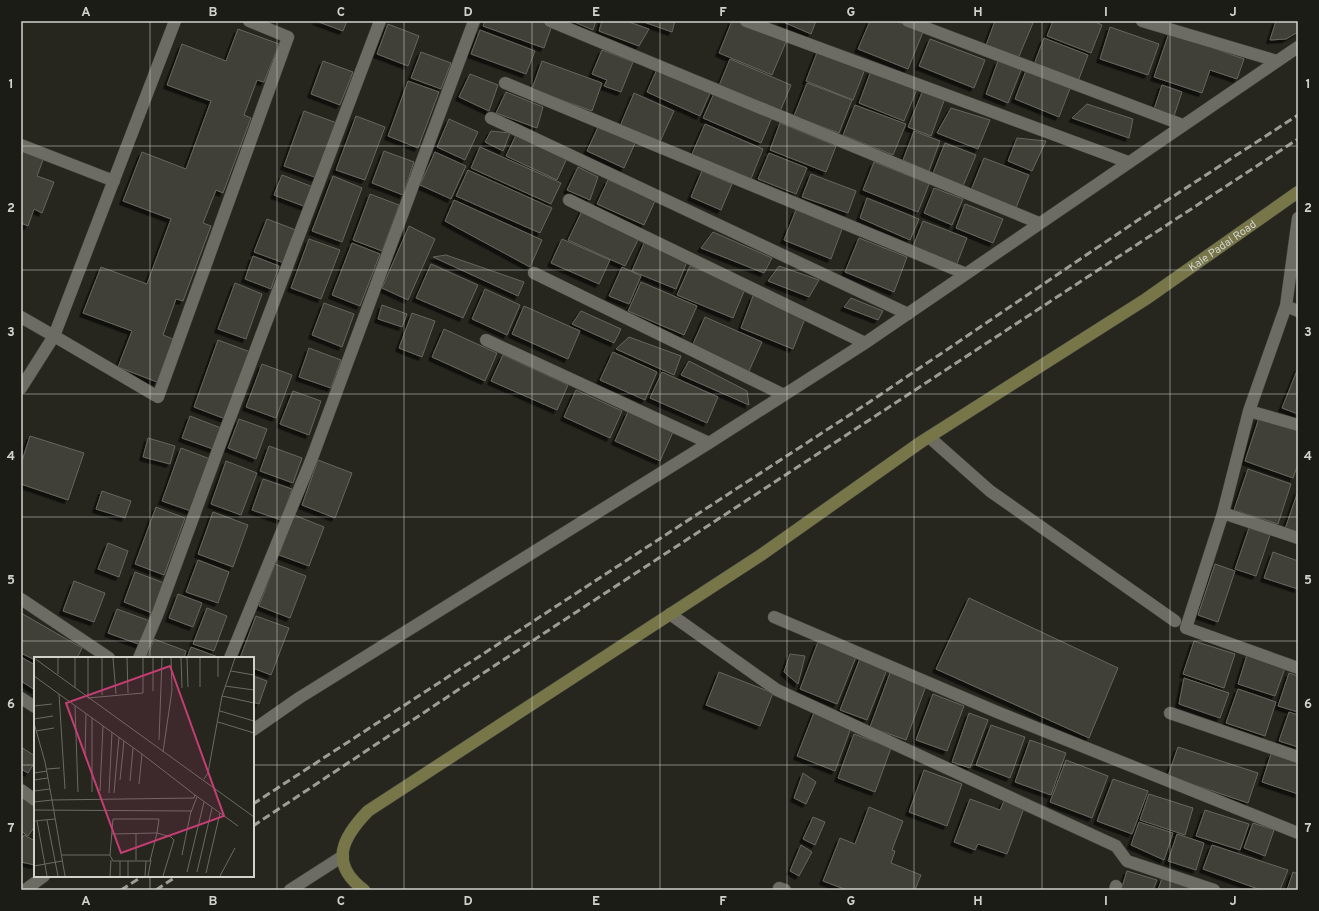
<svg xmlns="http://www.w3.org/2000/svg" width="1319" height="911" font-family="Overpass,sans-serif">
<defs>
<filter id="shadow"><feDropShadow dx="-3.5" dy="3.5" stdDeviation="0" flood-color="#0009"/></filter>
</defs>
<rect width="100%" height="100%" fill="#26261f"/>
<path fill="#3f3f38" stroke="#66665e" filter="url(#shadow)" d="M316,21H347L343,31Z
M485,21H540L552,25L544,48L483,26Z
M572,21H596L593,30Z
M602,21H626L649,29L639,46L599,31Z
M641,21H675L672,32Z
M732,21H736L786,42L772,75L719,53Z
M781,21H816L811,34Z
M870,21H896L923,32L908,69L858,49Z
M995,21H1029L1033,23L1017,61L985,48Z
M1053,21H1093L1102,25L1091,53L1047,36Z
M1276,21H1298V32L1286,39L1270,40Z
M388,24L419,36L408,66L377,54Z
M1110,27L1159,44L1148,75L1100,59Z
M238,29L279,44L264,82L257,80L244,115L251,118L223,193L216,190L203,223L211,226L183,301L176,299L163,335L173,339L157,382L118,367L132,331L83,313L101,267L147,284L171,219L123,201L142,152L186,169L211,101L167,85L182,44L226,61Z
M480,30L535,51L526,74L471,54Z
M1169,33L1244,59L1237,79L1210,70L1202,93L1154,77Z
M1044,38L1088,55L1077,84L1033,67Z
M930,39L985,60L974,88L919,66Z
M602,50L633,62L621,92L604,86L607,80L592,74Z
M818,50L865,69L853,100L806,81Z
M421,52L451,63L441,89L411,78Z
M730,59L791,85L779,114L718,88Z
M323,61L353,72L340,105L311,94Z
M542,61L602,83L592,111L532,89Z
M998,61L1021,70L1008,103L986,94Z
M658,67L711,91L700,116L647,92Z
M1027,68L1071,86L1059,117L1015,99Z
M871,71L917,89L904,121L859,103Z
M470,74L498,85L489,111L459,97Z
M408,81L439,92L418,148L388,136Z
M807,83L852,100L839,133L794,116Z
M1162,85L1182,92L1174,116L1154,109Z
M923,90L945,98L931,136L908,127Z
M715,91L773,115L761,143L703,118Z
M506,92L543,107L537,128L496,113Z
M634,93L674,111L659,144L620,126Z
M1087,104L1133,119L1129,138L1072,118Z
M855,105L906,124L893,155L843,135Z
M951,108L990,120L978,149L937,133Z
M304,111L337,123L317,178L284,166Z
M356,116L385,127L365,180L336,170Z
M449,119L478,132L465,160L437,147Z
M780,123L836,146L826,172L770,150Z
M705,124L763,149L751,179L692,154Z
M599,125L636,141L624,168L587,151Z
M491,131L510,133L503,151L485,142Z
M914,131L940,141L929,171L903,160Z
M517,133L568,156L557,180L506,156Z
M1017,138L1046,141L1032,171L1008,161Z
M945,143L976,155L963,186L933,173Z
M480,147L561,183L551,204L471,168Z
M21,151L43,160L37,176L54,182L42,213L34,209L28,226L21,223Z
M384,151L414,162L403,195L372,183Z
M435,152L466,166L451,199L420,185Z
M769,153L807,168L796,194L758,179Z
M984,158L1029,175L1016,208L971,190Z
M874,162L929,184L918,212L863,190Z
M578,167L598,177L590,200L567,190Z
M468,170L552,208L540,233L456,196Z
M702,171L732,184L721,210L691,197Z
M811,174L856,191L848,213L802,197Z
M282,175L313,187L306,207L274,195Z
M333,176L362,188L342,242L312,231Z
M608,180L655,201L644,225L597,204Z
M934,188L963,199L952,225L924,213Z
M370,194L399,205L382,251L353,240Z
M867,198L919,219L910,240L860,218Z
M454,200L542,240L530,267L445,221Z
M965,204L1003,219L993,243L956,228Z
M583,209L640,236L625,266L568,240Z
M796,210L842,229L831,259L784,240Z
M267,219L296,230L284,263L254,252Z
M923,221L967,238L956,266L912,249Z
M409,226L435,239L408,300L382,288Z
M713,232L772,258L764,273L701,248Z
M859,238L907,257L894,292L845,272Z
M309,239L340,250L321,299L291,288Z
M562,239L610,260L599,284L551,263Z
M645,241L688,259L676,289L632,271Z
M352,243L380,254L360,306L332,295Z
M446,255L524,282L518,296L433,257Z
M253,256L279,266L271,289L245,279Z
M431,264L478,285L463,318L416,298Z
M690,266L745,289L733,318L677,295Z
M779,266L819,280L809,297L768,281Z
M622,267L641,276L629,304L609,296Z
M641,282L697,306L684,335L628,311Z
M235,283L262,294L246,339L218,329Z
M485,289L520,305L507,335L472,319Z
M753,296L806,316L793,349L741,328Z
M851,298L883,311L878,320L844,307Z
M324,303L354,314L342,347L312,335Z
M382,305L407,314L402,327L378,319Z
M524,306L580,331L568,359L512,334Z
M581,311L621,329L614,343L572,324Z
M412,313L435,321L422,357L399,348Z
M705,317L762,342L749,371L692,346Z
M444,329L497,353L485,381L432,357Z
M629,337L681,356L674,375L616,349Z
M218,340L253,353L228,420L194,407Z
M309,348L341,360L331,388L299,377Z
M613,352L657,372L645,400L600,380Z
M503,355L568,385L557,410L491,381Z
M689,361L747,391L749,405L681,375Z
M262,364L292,375L276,418L246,407Z
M1298,368V414L1282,408Z
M662,372L718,397L707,423L650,398Z
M576,390L622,411L610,438L564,417Z
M293,391L321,401L309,435L280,424Z
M628,412L673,432L660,461L615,441Z
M190,416L221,428L213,449L182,438Z
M1259,418L1298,431V464L1293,478L1245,461Z
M239,419L267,429L256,459L228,448Z
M30,436L84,453L68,500L21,484V464Z
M148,438L175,446L170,464L143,457Z
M269,446L302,458L293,483L260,471Z
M181,448L210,459L191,511L162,501Z
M318,460L352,473L335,518L302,505Z
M226,461L257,473L241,515L211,504Z
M1248,469L1291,484L1278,524L1234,510Z
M263,479L292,489L281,520L252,510Z
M102,491L131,501L125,518L96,509Z
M1298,491V533L1285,529Z
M156,507L185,518L164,575L135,564Z
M213,512L248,525L233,567L198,554Z
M294,515L324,527L309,566L279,555Z
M1249,528L1270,535L1256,576L1235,569Z
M108,543L128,551L119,577L98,569Z
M1273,552L1298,561V589L1264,578Z
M198,560L229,572L218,603L186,592Z
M275,564L306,576L290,618L259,606Z
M1215,564L1235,571L1218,622L1198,615Z
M135,572L164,583L152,613L124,602Z
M74,581L105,593L94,622L63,611Z
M178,594L202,603L193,627L169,618Z
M969,598L1118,668L1089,738L936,669Z
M207,608L227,616L214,651L193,644Z
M117,609L150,621L141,645L108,633Z
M21,613L82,648L77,658H35V660L21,653Z
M256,616L289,628L271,675L253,668V658H240Z
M154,639L186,651L184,658H147Z
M1194,641L1235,654L1224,688L1183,674Z
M818,642L856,657L837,704L800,689Z
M191,647L218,657L217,658H187Z
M790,654L805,656L798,684L784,672Z
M1247,655L1285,668L1275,696L1238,684Z
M861,656L888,667L867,720L840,710Z
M21,657L35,665V690L21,681Z
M719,672L773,693L760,726L706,705Z
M890,673L926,686L906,740L870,727Z
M1289,673L1298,676V712L1278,706Z
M253,676L267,681L259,704L253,702Z
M1184,678L1229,693L1220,718L1179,704Z
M1238,689L1276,702L1265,736L1226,723Z
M933,694L964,706L947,751L916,740Z
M815,710L852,725L835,771L797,756Z
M1289,712L1298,715V747L1279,741Z
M969,713L988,720L970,768L952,762Z
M991,725L1025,737L1010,778L976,765Z
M854,734L891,748L875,792L838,778Z
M1030,740L1066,753L1051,795L1015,782Z
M21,747L35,756V762L28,773L21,769Z
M1178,747L1258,773L1248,803L1168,776Z
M1271,754L1298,763V794L1262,782Z
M1066,760L1108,776L1092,818L1050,802Z
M924,770L962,784L947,826L909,812Z
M803,773L816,782L806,804L794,798Z
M1113,779L1148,791L1132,834L1097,821Z
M21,792L35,802V826L28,836L21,831Z
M1149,794L1193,808L1185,835L1140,820Z
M970,799L1000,810L1004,801L1024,808L1007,854L978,844L975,850L954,842Z
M869,807L903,821L892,850L895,851L891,863L921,875L915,890H847L823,881L840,838L855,844Z
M1205,810L1249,824L1240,850L1196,836Z
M813,817L825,822L815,845L803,839Z
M1139,822L1173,833L1164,860L1131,845Z
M1253,823L1274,830L1265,856L1244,848Z
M1177,834L1204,843L1196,870L1168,861Z
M24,835L35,841V865L21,862V840Z
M801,845L812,852L799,876L790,871Z
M1212,845L1288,870L1280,890H1261L1203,869Z
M1127,871L1157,880L1153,890H1121Z
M1293,872L1298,874V890H1287Z
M1162,878L1195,889V890H1158Z"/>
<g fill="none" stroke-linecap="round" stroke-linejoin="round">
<g stroke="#42423c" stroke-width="13">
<path id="lane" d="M929,437L990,491L1175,621
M779,888L785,890
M1115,890L1116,886"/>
</g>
<g stroke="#42423c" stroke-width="13">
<path id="street" d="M550,21L1039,223
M746,21L1128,162
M908,21L1183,125
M1142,21L1277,61
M505,83L964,273
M491,118L908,314
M21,145L114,181
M569,200L865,343
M1298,218L1286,306L1249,411L1223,513L1186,628L1298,668
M534,273L784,395
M1286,306L1298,311
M21,317L54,336L175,21
M486,340L709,443
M21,388L54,336L158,397L288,37L249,21
M1249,411L1298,425
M1223,513L1298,538
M21,599L109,658
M670,614L777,690L1116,846L1127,861L1214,890
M774,617L997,712L1298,833
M139,658L158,613L222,439L380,21
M230,658L312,458L474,21
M21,698L35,707
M1170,713L1298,757
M253,730L299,698L709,443L865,343L1298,47
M21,790L35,800
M25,890L44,876
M290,890L343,856"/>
</g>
<g stroke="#42423c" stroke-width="13">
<g id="secondary">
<path id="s1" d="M364,890C328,863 343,837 368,811L761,555L921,442L1146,299L1298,192"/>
</g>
</g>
<use href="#lane" stroke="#6c6c64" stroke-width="12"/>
<use href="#street" stroke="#6c6c64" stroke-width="12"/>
<use href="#secondary" stroke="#777649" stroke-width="12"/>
<path stroke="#9d9d97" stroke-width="3" stroke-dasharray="8 4" stroke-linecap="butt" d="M253,804L874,399L1163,203L1298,115
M253,826L494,666L1298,139
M121,890L143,876
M156,890L177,876"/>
</g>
<path fill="none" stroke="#d2d2cd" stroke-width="1" stroke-opacity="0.55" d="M150,21V658M277,21V890M404,21V890M532,21V890M660,21V890M787,21V890M914,21V890M1042,21V890M1170,21V890M21,146H1298M21,270H1298M21,394H1298M21,517H1298M21,641H1298M21,765H35M253,765H1298M150,876V890"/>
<g text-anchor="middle" stroke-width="3" stroke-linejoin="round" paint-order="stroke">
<g font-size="11" fill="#d2d2cd" stroke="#1c1c16">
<text dy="4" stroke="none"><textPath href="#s1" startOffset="1119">Kale Padal Road</textPath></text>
</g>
</g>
<g transform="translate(34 657)">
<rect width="220" height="220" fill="#26261f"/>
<path fill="none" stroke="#6b6b65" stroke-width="1" d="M0,1L220,160M24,1V17M54,1V41L109,36V1M68,1V38M79,1L82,37M93,1L94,36M119,1V34M147,1L148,31M153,1L154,30M166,1V30M184,1V20M197,14L220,18M0,19L108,97L161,138L160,141L18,143L11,105L0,66M191,29L220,33M41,31V1M25,37L31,132M188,39L220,46M0,49L18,47M41,49L44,135M186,54L220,64M0,62L19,59M184,65L220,76M2,74L20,71M125,83L128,1M129,95L138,33L137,1M51,99L52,57M13,112L26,111M0,116L13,114M170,122L174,116L188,39L201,1M0,123L14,121M86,123L90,84M96,124L99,91M105,127L108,97M0,134L16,132M66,134L69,69M58,135V61M75,136L78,75M80,136L85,80M161,138L204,169M0,145L18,143L31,219M0,153L157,154L148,198M157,155L163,140M13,163L24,219M0,164L21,162M3,164L13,219M27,198H76L79,162H125L123,176L137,180L140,183L129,219M76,198L79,204H116L123,176L78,177M102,203V176M94,204V219M0,209L28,204M153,215L170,145M163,215L178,151M172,216L186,156M76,219L77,203M86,219V204M111,219L112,204M114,219L117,203M186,219L201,191"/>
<path fill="#c53d72" fill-opacity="0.15" stroke="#c53d72" stroke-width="2" d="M136,9L190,159L87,196L32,46Z"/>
<rect width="220" height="220" fill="none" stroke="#d2d2cd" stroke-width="2"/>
</g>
<rect width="1319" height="911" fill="none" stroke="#1c1c16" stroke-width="44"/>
<rect x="22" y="22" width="1275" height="867" fill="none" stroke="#d2d2cd" stroke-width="1.5"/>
<g font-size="13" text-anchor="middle" font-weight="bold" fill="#d2d2cd">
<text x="86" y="16">A</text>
<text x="213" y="16">B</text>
<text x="341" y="16">C</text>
<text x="468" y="16">D</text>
<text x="596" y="16">E</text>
<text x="723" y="16">F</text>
<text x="851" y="16">G</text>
<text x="978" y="16">H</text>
<text x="1106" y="16">I</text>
<text x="1233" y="16">J</text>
<text x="11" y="88">1</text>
<text x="1308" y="88">1</text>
<text x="11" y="212">2</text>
<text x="1308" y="212">2</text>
<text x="11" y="336">3</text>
<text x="1308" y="336">3</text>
<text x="11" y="460">4</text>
<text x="1308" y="460">4</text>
<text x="11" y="584">5</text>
<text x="1308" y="584">5</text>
<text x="11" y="708">6</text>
<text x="1308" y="708">6</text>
<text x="11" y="832">7</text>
<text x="1308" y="832">7</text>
<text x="86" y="905">A</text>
<text x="213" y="905">B</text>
<text x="341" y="905">C</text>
<text x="468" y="905">D</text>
<text x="596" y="905">E</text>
<text x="723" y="905">F</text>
<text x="851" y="905">G</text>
<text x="978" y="905">H</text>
<text x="1106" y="905">I</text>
<text x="1233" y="905">J</text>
</g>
</svg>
